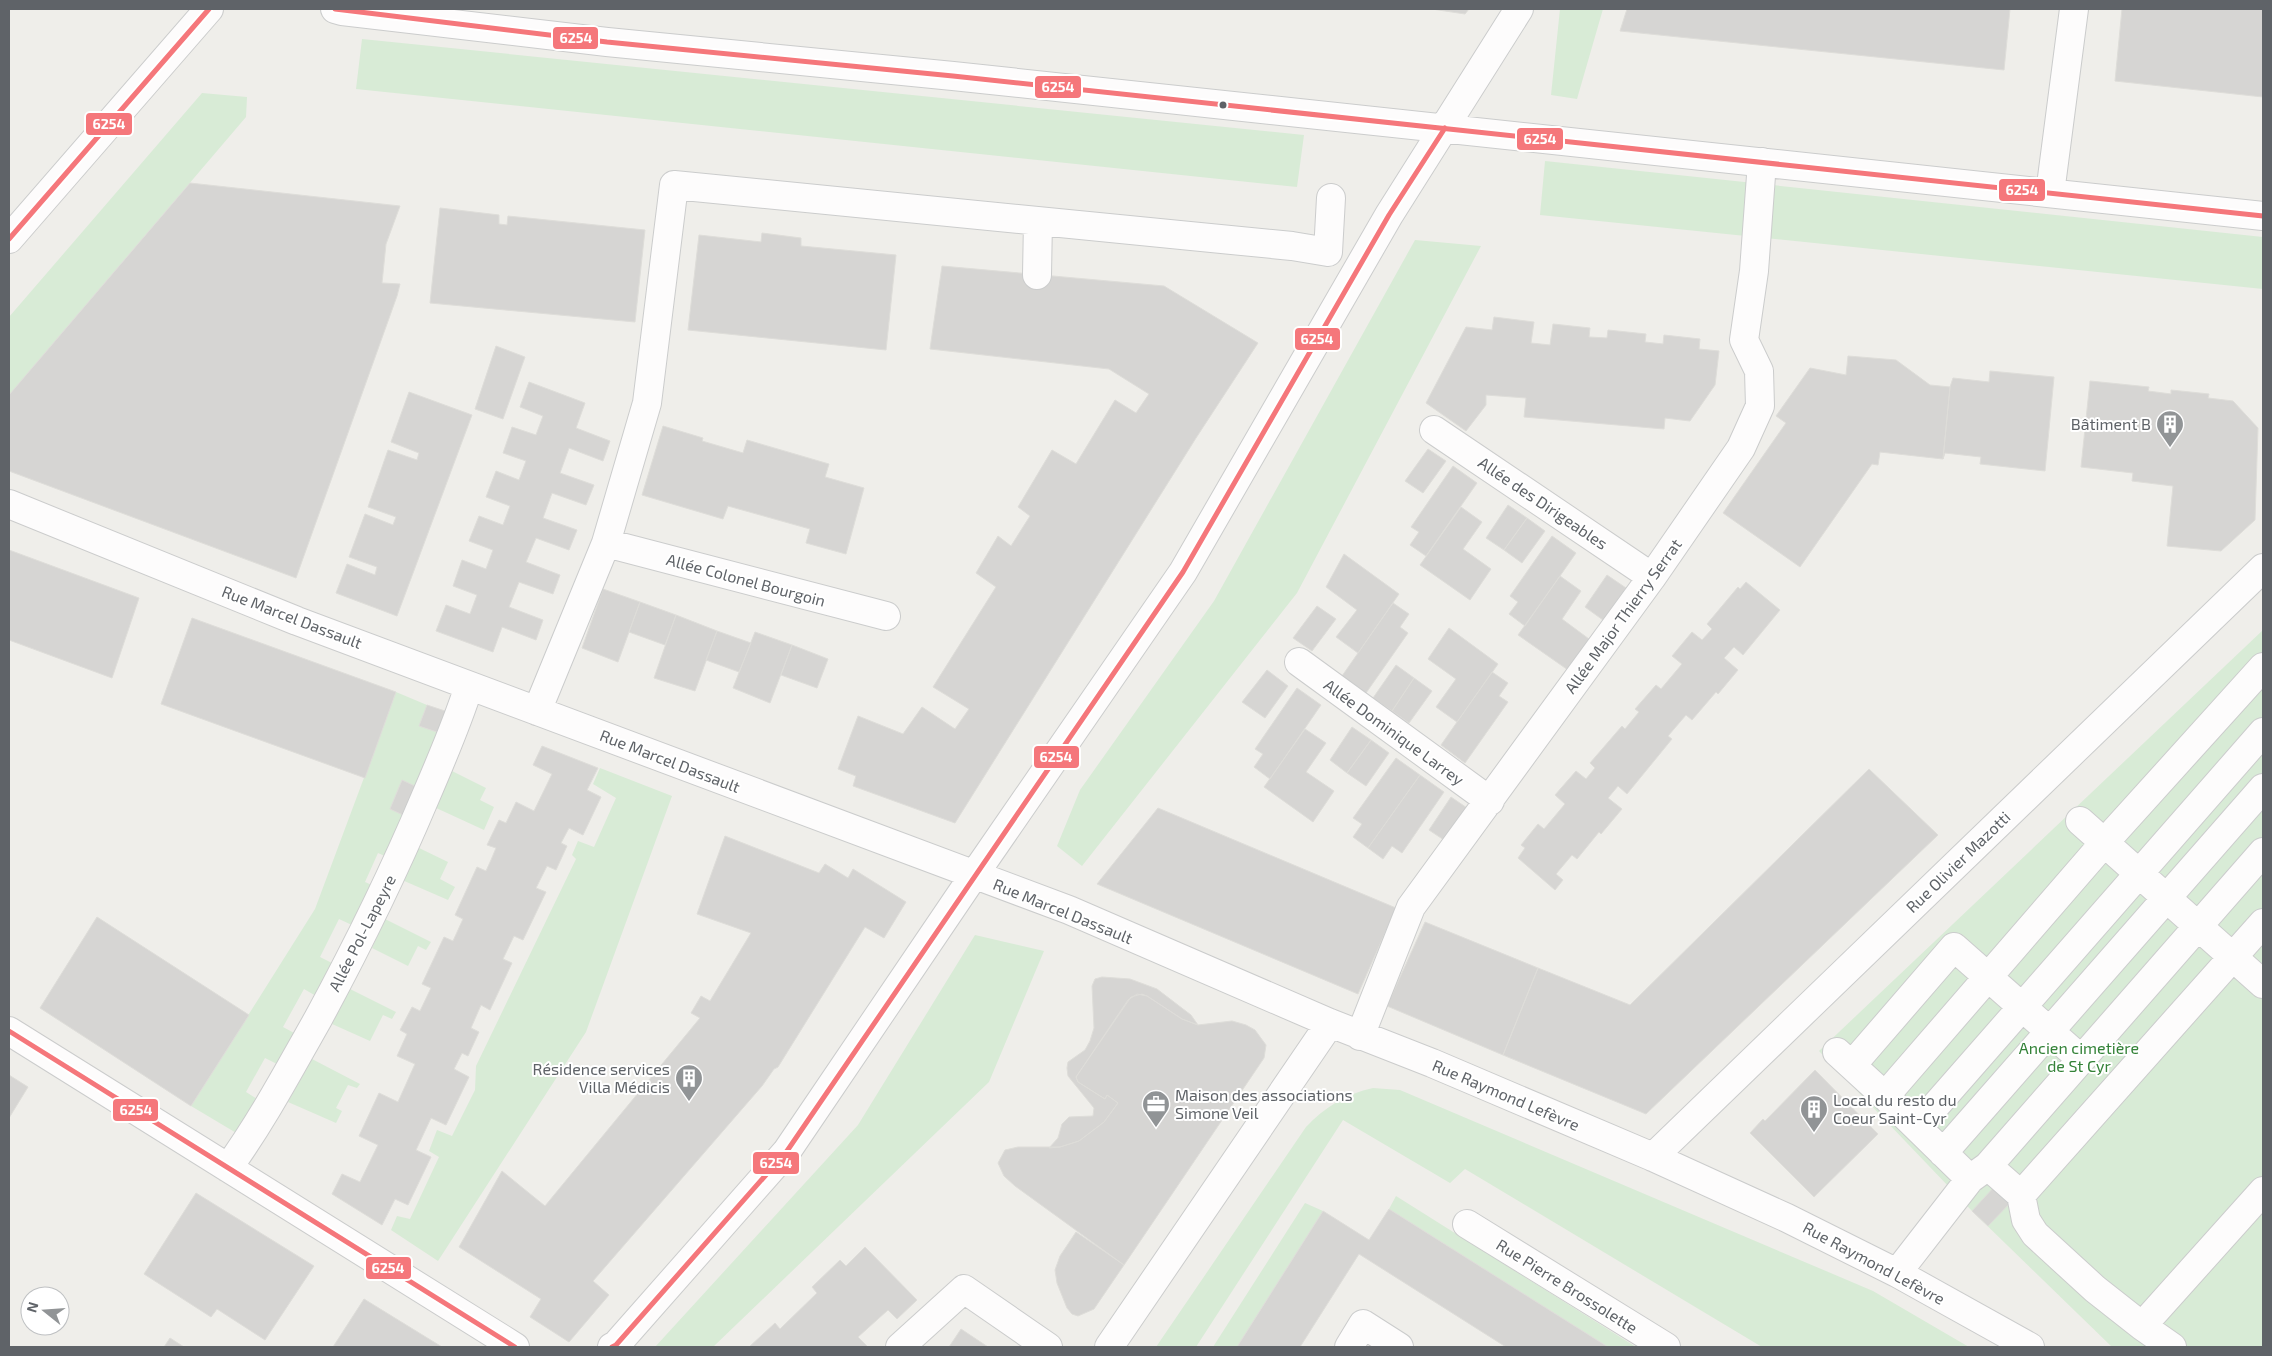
<svg xmlns="http://www.w3.org/2000/svg" width="2272" height="1356" font-family="'Exo 2',sans-serif">
<rect width="100%" height="100%" fill="#efeeea"/>
<path fill="#d8ebd6" d="M1560,9H1603L1577,99L1551,95Z
M362,39L1304,135L1297,187L356,89Z
M202,93L247,97L246,117L9,395V317Z
M1545,161L2263,237V289L1540,215Z
M1415,240L1481,246L1297,593L1082,866L1057,846L1080,790L1214,601Z
M2263,630V1347H2112L1972,1211L1819,1051Z
M396,692L427,705L419,726L443,734L417,787L402,780L390,809L405,816L387,857L378,853L365,882L374,886L354,926L339,919L320,957L334,964L316,996L304,989L283,1027L296,1034L279,1065L265,1058L246,1092L259,1100L238,1134L191,1106L315,909Z
M600,768L672,796L586,1032L438,1261L391,1230L397,1216L410,1219L439,1157L429,1151L437,1130L452,1136L475,1090L476,1066L576,859L572,855L578,841L594,847L616,798L593,784Z
M450,770L486,788L480,800L494,807L484,830L434,807Z
M417,847L448,862L440,879L455,887L448,900L402,880Z
M385,919L431,942L426,950L418,946L408,966L372,948Z
M975,935L1044,951L989,1082L713,1347H655L858,1125Z
M350,989L396,1012L392,1019L383,1015L370,1041L332,1024Z
M312,1059L360,1084L357,1088L348,1085L336,1108L342,1111L336,1123L288,1102Z
M1373,1088L1400,1090L1873,1291L1969,1347H1762L1465,1169L1450,1183L1343,1120L1196,1347H1156L1306,1127C1325,1107 1346,1094 1373,1088Z
M1396,1196L1636,1347H1608L1389,1209Z
M1305,1203L1323,1211L1237,1347H1213Z"/>
<path fill="#d6d5d3" stroke="#deddd9" d="M1432,9H1469L1465,14Z
M1627,9H2010L2004,70L1620,31Z
M2122,9H2263V97L2115,81Z
M190,183L400,206L386,244L382,283L400,284L397,296L296,578L9,471V395Z
M440,208L499,215V224L507,225L508,216L645,230L635,322L430,303Z
M762,233L801,238V246L896,255L886,350L688,330L699,235L761,242Z
M942,266L1164,286L1258,343L1196,438L955,823L853,786L856,776L838,769L858,716L903,734L922,707L955,729L969,709L933,687L996,587L976,573L998,536L1011,546L1030,516L1018,507L1052,450L1076,464L1115,400L1136,413L1149,394L1109,369L930,349Z
M1494,317L1534,322L1531,343L1550,345L1553,324L1590,328L1589,337L1607,338L1608,330L1646,334L1645,342L1663,344L1664,335L1700,339L1699,349L1719,351L1715,385L1690,421L1665,418L1664,429L1524,417L1526,398L1486,395V405L1466,431L1426,403L1466,327L1492,330Z
M496,346L525,357L503,419L475,409Z
M1848,356L1896,360L1930,385L1950,387L1943,459L1880,452L1878,465L1872,464L1800,567L1723,513L1786,423L1776,416L1810,368L1846,375Z
M1990,371L2054,377L2045,471L1980,464L1981,457L1945,453L1943,459L1950,387L1953,378L1989,382Z
M2090,381L2149,387L2148,391L2171,394V390L2209,394L2208,398L2233,401L2258,428L2255,520L2221,551L2167,546L2173,486L2132,481L2133,473L2081,467Z
M529,382L585,403L576,428L610,441L603,461L569,448L560,473L594,485L586,505L552,493L543,518L577,530L569,550L536,538L526,562L560,575L553,594L519,582L509,607L543,620L536,640L502,627L493,652L436,631L446,605L470,614L477,595L453,586L462,560L486,569L493,550L469,541L479,516L503,525L510,506L486,497L496,471L519,480L526,461L503,453L512,427L536,435L543,416L520,407Z
M409,392L472,415L397,616L336,593L347,564L375,575L377,567L349,557L365,514L393,525L396,517L368,507L388,450L417,460L419,453L391,442Z
M663,426L703,438L702,441L743,453L747,440L829,464L825,477L864,488L846,554L806,543L810,529L728,506L723,519L642,495Z
M1428,449L1446,461L1423,493L1405,481Z
M1453,466L1477,483L1426,556L1410,545L1419,532L1411,527Z
M1508,505L1527,518L1504,550L1486,538Z
M1461,507L1482,522L1463,549L1491,569L1470,600L1420,565Z
M1527,518L1545,531L1522,563L1504,550Z
M1552,536L1576,553L1525,626L1509,614L1518,602L1510,596Z
M9,550L139,598L112,678L9,640Z
M1344,554L1399,594L1358,653L1336,637L1357,610L1326,587Z
M1607,575L1626,588L1603,620L1585,607Z
M1560,576L1581,591L1562,619L1589,639L1568,670L1518,635Z
M1746,582L1780,610L1743,655L1734,647L1724,658L1738,670L1718,694L1716,692L1692,720L1686,715L1668,736L1672,739L1627,794L1618,786L1608,798L1622,809L1601,834L1599,832L1577,859L1572,855L1556,874L1563,880L1555,890L1518,858L1525,848L1521,845L1538,824L1544,829L1565,804L1555,795L1576,771L1586,779L1595,768L1590,763L1622,726L1625,729L1639,712L1635,709L1656,685L1661,689L1682,664L1672,656L1692,632L1702,640L1712,629L1707,624L1738,587L1740,589Z
M603,589L640,602L618,662L582,648Z
M640,602L676,615L665,645L629,632Z
M1393,603L1409,614L1400,627L1408,633L1366,693L1342,676Z
M1317,606L1336,619L1312,651L1293,638Z
M676,615L717,631L695,691L654,678Z
M192,618L396,692L365,778L161,704Z
M1449,628L1498,664L1457,722L1436,707L1456,679L1428,659Z
M717,631L751,643L739,672L706,660Z
M755,632L792,645L770,703L733,688Z
M792,645L828,659L817,688L781,675Z
M1396,665L1414,678L1392,711L1373,698Z
M1267,670L1288,686L1265,718L1242,702Z
M1492,672L1508,683L1499,696L1508,702L1465,763L1441,745Z
M1414,678L1432,691L1409,723L1392,711Z
M1297,688L1321,705L1270,779L1254,767L1263,754L1255,749Z
M427,705L451,713L443,734L419,726Z
M1352,727L1371,740L1347,773L1330,760Z
M1305,729L1326,743L1306,772L1334,791L1313,822L1264,787Z
M1371,740L1389,753L1366,786L1347,773Z
M542,746L598,768L587,790L601,797L583,835L569,828L561,843L567,846L556,870L547,866L536,888L546,892L523,940L514,936L503,959L512,963L490,1010L481,1005L471,1028L479,1032L468,1056L462,1053L454,1069L469,1077L446,1125L431,1118L416,1150L431,1157L408,1205L395,1199L382,1225L332,1194L342,1174L360,1182L378,1145L359,1136L379,1093L398,1102L415,1064L397,1056L407,1034L400,1030L412,1007L420,1011L431,988L422,984L444,937L453,941L463,919L455,915L477,867L486,871L491,860L496,848L487,845L499,820L506,823L516,802L534,811L552,774L533,765Z
M1396,758L1420,775L1368,848L1353,837L1362,824L1353,818Z
M1869,769L1938,835L1646,1114L1503,1055L1538,968L1630,1005Z
M1420,775L1444,792L1402,853L1392,846L1383,859L1368,848Z
M402,780L417,787L405,816L390,809Z
M1451,797L1470,810L1447,842L1429,830Z
M1158,808L1396,908L1358,994L1097,884Z
M725,836L819,873L825,864L848,878L853,869L906,902L884,938L865,927L778,1067L774,1069L762,1086L593,1281L609,1295L569,1342L530,1317L541,1299L459,1247L502,1171L545,1206L700,1018L691,1013L701,996L710,1001L751,933L697,914Z
M97,917L249,1015L191,1106L40,1008Z
M1425,922L1538,968L1503,1055L1387,1006Z
M1102,977L1130,979L1157,989L1191,1015L1198,1025L1182,1019L1147,996L1142,994L1131,997L1076,1077L1078,1082L1105,1099L1107,1095L1118,1103L1104,1122L1079,1141L1060,1147L1049,1148L1058,1138L1062,1124L1069,1117L1093,1116L1094,1108L1068,1076L1067,1068L1068,1062L1085,1050L1090,1041L1094,1028L1092,986L1095,979Z
M1137,994L1147,996L1182,1019L1198,1025L1232,1021L1246,1025L1255,1030L1266,1045L1264,1058L1124,1265L1015,1186L1004,1176L998,1163L1005,1150L1018,1147H1060L1079,1141L1104,1122L1118,1103L1107,1095L1105,1099L1078,1082L1076,1077L1128,1000Z
M1815,1070L1878,1134L1814,1197L1750,1133L1763,1119L1765,1121Z
M9,1075L28,1087L9,1118Z
M1995,1186L2012,1201L1988,1226L1972,1211Z
M196,1193L314,1266L265,1340L217,1309L211,1317L144,1274Z
M1389,1209L1608,1347H1506L1359,1254L1300,1347H1237L1323,1211L1369,1240Z
M1076,1232L1124,1265L1094,1309L1078,1316L1072,1314L1067,1308L1057,1283L1055,1270L1060,1256Z
M865,1247L917,1300L897,1319L888,1310L858,1337L868,1347H749L775,1323L780,1329L817,1293L812,1287L840,1260L846,1266Z
M364,1299L442,1347H333Z
M961,1329L988,1347H949Z
M170,1338L184,1347H164Z"/>
<g fill="none" stroke-linecap="round" stroke-linejoin="round">
<g stroke="#cbcccc" stroke-width="30">
<path id="minor" d="M335,9L342,11L607,42L953,76L2263,216
M2050,193L2074,9
M9,239L209,9
M1037,275L1038,221
M1434,430L1652,577
M9,504L297,621L1069,910L1330,1023L1432,1063L1653,1157L1787,1218L1897,1273L2030,1347
M606,543L886,616
M1299,662L1490,801
M537,711L606,543L647,403L674,185L1292,246L1328,252L1331,198
M2080,821L2263,984
M9,1031L515,1347
M1360,1036L1411,907L1652,577L1741,448L1760,406L1759,371L1744,340L1754,271L1762,162
M1837,1052L1885,1096
M1852,1065L1954,947L2081,1059
M1917,1127L2263,732
M1943,1153L2263,788
M1653,1157L2263,568
M1988,1166L2021,1195L2026,1220L2035,1234L2095,1289L2142,1326L2263,1191
M228,1168C262,1121 289,1070 318,1019C357,947 393,874 425,798C441,761 457,724 469,686
M1970,1179L1885,1096L2104,843L2263,667
M2021,1195L2263,923
M1467,1224L1666,1347
M1897,1273L1970,1179L1988,1166L2263,852
M2142,1326L2172,1347
M612,1347L616,1345L787,1151L974,875L1183,572L1389,215L1519,9
M900,1347L964,1289L1048,1347
M1109,1347L1330,1023
M1349,1347L1363,1324L1399,1347"/>
</g>
<use href="#minor" stroke="#fdfcfc" stroke-width="28"/>
<g stroke="#fff" stroke-width="9">
<path id="bus-1" d="M335,9L607,42L953,76L2263,216
M9,239L209,9
M9,1031L515,1347
M612,1347L616,1345L787,1151L1183,572L1389,215L1445,128"/>
</g>
<use href="#bus-1" stroke="#f5777b" stroke-width="5"/>
</g>
<defs>
<g id="building-pin" transform="scale(1.4375)"><path d="M0 17L-7.5 6A9.5 9.5 0 1 1 7.5 6Z" fill="#919496" stroke="#fff"/><path d="M-4-6H4V6H1V3H-1V6H-4ZM-2.5-4.3h1.7v1.8h-1.7ZM.8-4.3h1.7v1.8H.8ZM-2.5-1h1.7V.8h-1.7ZM.8-1h1.7V.8H.8Z" fill="#fff"/></g>
<g id="office-pin" transform="scale(1.4375)"><path d="M0 17L-7.5 6A9.5 9.5 0 1 1 7.5 6Z" fill="#919496" stroke="#fff"/><path d="M-6-3h4V-5.5h4V-3h4V5H-6ZM-1-4.5V-3h2v-1.5ZM-6 0V1H6V0Z" fill="#fff"/></g>
</defs>
<g fill-rule="evenodd">
<use href="#building-pin" x="2170" y="424"/>
<use href="#building-pin" x="689" y="1078"/>
<use href="#office-pin" x="1156" y="1104"/>
<use href="#building-pin" x="1814" y="1109"/>
</g>
<circle fill="#5f6368" stroke="#fff" stroke-width="2" cx="1223" cy="105" r="4.5"/>
<g text-anchor="middle" stroke-width="4" stroke-linejoin="round" paint-order="stroke">
<g font-size="16" fill="#5f6368" stroke="#fff" text-anchor="end">
<text x="2151" y="430">Bâtiment B</text>
<text x="670" y="1075">Résidence services<tspan x="670" dy="18">Villa Médicis</tspan></text>
<text x="1175" y="1101" text-anchor="start">Maison des associations<tspan x="1175" dy="18">Simone Veil</tspan></text>
<text x="1833" y="1106" text-anchor="start">Local du resto du<tspan x="1833" dy="18">Coeur Saint-Cyr</tspan></text>
</g>
<g font-size="16" fill="#5f6368" stroke="#fff">
<text transform="translate(1543 503) rotate(34)" y="6">Allée des Dirigeables</text>
<text transform="translate(746 580) rotate(15)" y="6">Allée Colonel Bourgoin</text>
<text transform="translate(1623 616) rotate(-54)" y="6">Allée Major Thierry Serrat</text>
<text transform="translate(292 617) rotate(21)" y="6">Rue Marcel Dassault</text>
<text transform="translate(1394 732) rotate(36)" y="6">Allée Dominique Larrey</text>
<text transform="translate(670 761) rotate(21)" y="6">Rue Marcel Dassault</text>
<text transform="translate(1958 862) rotate(-44)" y="6">Rue Olivier Mazotti</text>
<text transform="translate(1063 911) rotate(22)" y="6">Rue Marcel Dassault</text>
<text transform="translate(362 933) rotate(-63)" y="6">Allée Pol-Lapeyre</text>
<text transform="translate(1506 1095) rotate(23)" y="6">Rue Raymond Lefèvre</text>
<text transform="translate(1874 1263) rotate(28)" y="6">Rue Raymond Lefèvre</text>
<text transform="translate(1567 1286) rotate(32)" y="6">Rue Pierre Brossolette</text>
</g>
<g font-size="16" fill="#348238" stroke="#fff">
<text x="2079" y="1054">Ancien cimetière<tspan x="2079" dy="18">de St Cyr</tspan></text>
</g>
</g>
<g stroke="#fff" stroke-width="2">
<rect x="552" y="26" width="47" height="24" rx="5" fill="#f5777b"/>
<rect x="1034" y="75" width="48" height="24" rx="5" fill="#f5777b"/>
<rect x="85" y="112" width="48" height="24" rx="5" fill="#f5777b"/>
<rect x="1516" y="127" width="48" height="24" rx="5" fill="#f5777b"/>
<rect x="1998" y="178" width="48" height="24" rx="5" fill="#f5777b"/>
<rect x="1294" y="327" width="47" height="24" rx="5" fill="#f5777b"/>
<rect x="1033" y="745" width="47" height="24" rx="5" fill="#f5777b"/>
<rect x="112" y="1098" width="47" height="24" rx="5" fill="#f5777b"/>
<rect x="752" y="1151" width="48" height="24" rx="5" fill="#f5777b"/>
<rect x="365" y="1256" width="47" height="24" rx="5" fill="#f5777b"/>
</g>
<g font-size="14" text-anchor="middle" font-weight="bold" fill="#fff">
<text x="576" y="43">6254</text>
<text x="1058" y="92">6254</text>
<text x="109" y="129">6254</text>
<text x="1540" y="144">6254</text>
<text x="2022" y="195">6254</text>
<text x="1317" y="344">6254</text>
<text x="1056" y="762">6254</text>
<text x="136" y="1115">6254</text>
<text x="776" y="1168">6254</text>
<text x="388" y="1273">6254</text>
</g>
<rect width="2272" height="1356" fill="none" stroke="#5f6368" stroke-width="20"/>
<g transform="translate(45 1311) rotate(287)"><circle r="24" fill="#ffffff" stroke="#bfc1c3"/>
<path d="M0-4L9 19L0 12L-9 19Z" fill="#919496"/>
<text y="-8" font-size="14" font-weight="bold" text-anchor="middle" fill="#5f6368">N</text>
</g>
</svg>
